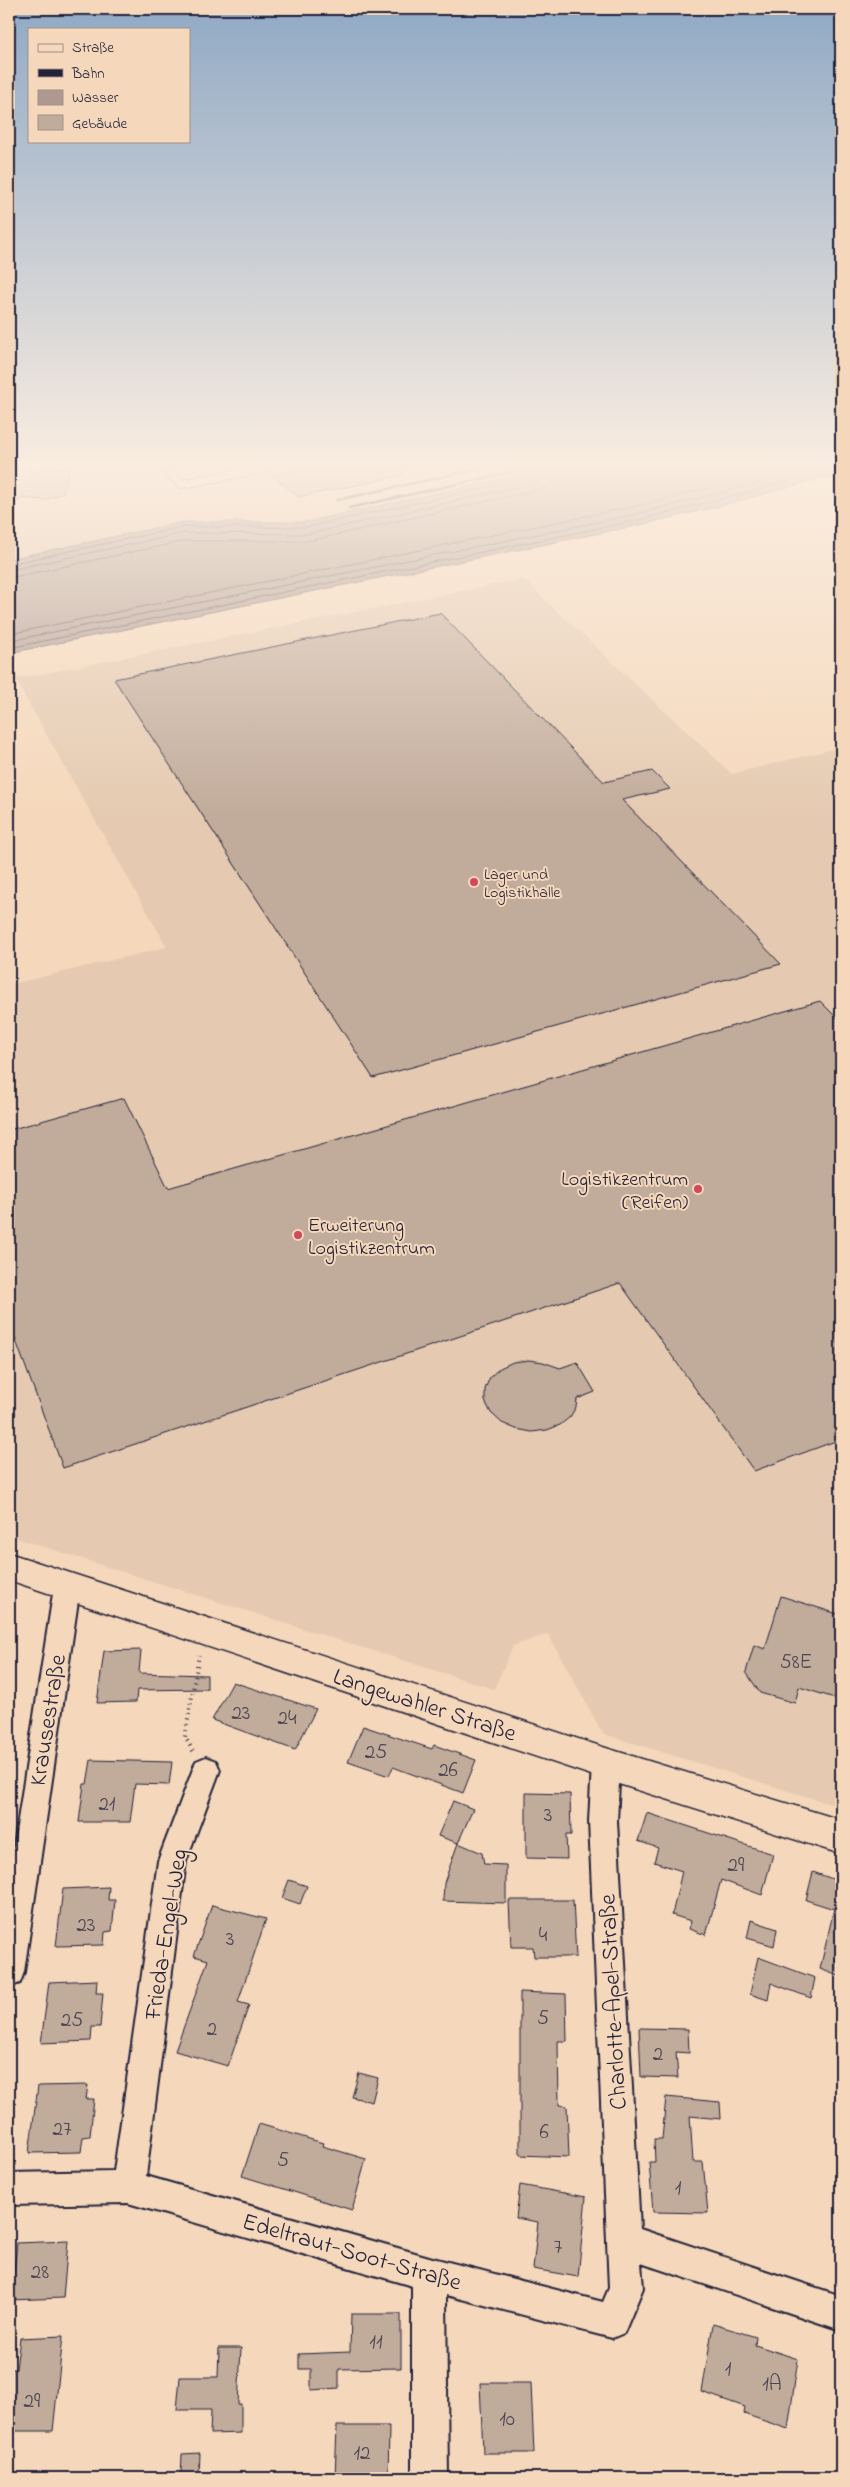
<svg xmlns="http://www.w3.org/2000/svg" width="850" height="2487" font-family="'Indie Flower',sans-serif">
<rect width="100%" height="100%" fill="#f5d8bb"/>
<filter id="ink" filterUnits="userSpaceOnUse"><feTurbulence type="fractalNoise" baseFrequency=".02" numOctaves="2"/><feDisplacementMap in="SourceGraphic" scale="10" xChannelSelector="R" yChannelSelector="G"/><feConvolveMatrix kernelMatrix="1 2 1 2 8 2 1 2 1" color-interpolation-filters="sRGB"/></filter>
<g filter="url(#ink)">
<path fill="#e5cab1" d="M9,468H553L306,522H183L10,559Z
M523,579L732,774L841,747V1807L603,1734L548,1634L513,1646L494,1689L9,1536V985L167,947L15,679Z"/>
<path fill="#ad9990" stroke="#75696e" d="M551,468H841V478L826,477L716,507L640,525L9,653V559L183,522H306Z"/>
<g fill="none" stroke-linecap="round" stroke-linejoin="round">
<path stroke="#5a525d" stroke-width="1" d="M9,564L183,527H307L541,475L546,468
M9,570L184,533L308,534L543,481L550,476L552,468
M9,578L185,541H309L545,488L556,480L559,468
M9,634L636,506L790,468
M9,641L637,514L818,468
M9,648L639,520L825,472L841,473"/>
</g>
<path fill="#c1ab9b" stroke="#22223b" d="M43,468H69L63,493L45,500L23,498L9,508V471L26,469L38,472Z
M306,468H402L403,475L299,497L272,475Z
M440,613L604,782L652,771L670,789L622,800L781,964L373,1078L114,679Z
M820,1001L841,1022V1439L754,1471L620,1283L63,1468L9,1322V1130L124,1098L168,1188Z
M529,1360L543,1362L560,1368L577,1362L595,1392L577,1399L576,1407L570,1417L560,1425L547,1430L532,1432L516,1429L502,1423L491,1413L485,1401V1389L490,1377L500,1368L513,1362Z
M781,1596L841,1615V1700L799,1687L795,1703L760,1693L746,1672L754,1645L765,1649Z
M141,1650L139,1673L207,1675V1689L137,1690L136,1702L97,1703L104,1651Z
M233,1682L316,1709L295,1750L212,1720Z
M363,1726L432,1749L434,1745L476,1760L463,1793L393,1767L389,1776L348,1762Z
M91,1760L172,1762L169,1785L135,1784L130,1822H79L84,1784H87Z
M526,1793L570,1794L571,1835H566L567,1859L526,1858Z
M453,1801L473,1809L458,1843L438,1836Z
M647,1813L773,1854L762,1895L721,1880L706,1935L689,1929L691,1921L672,1915L682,1871L654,1862L658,1848L638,1841Z
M458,1843L482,1853L484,1864L506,1865V1903L443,1901L444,1883Z
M813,1872L841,1882V1977L820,1969L834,1909L806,1900Z
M289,1880L307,1886L300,1904L282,1898Z
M109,1887L108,1900H115L112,1931L105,1932L104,1945L56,1946L63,1889Z
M509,1900H573L576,1957H534L533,1947H511Z
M212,1905L266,1919L238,2002L249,2005L228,2066L175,2051L208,1960L194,1956Z
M751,1920L777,1929L774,1946L747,1938Z
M758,1957L815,1978L811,1998L771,1983L768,2000L750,1994Z
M97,1980L96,1993H103L100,2027H92L91,2041L41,2043L49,1982Z
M520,1992L566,1994L567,2041H558L559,2105L567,2106L569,2157L520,2155Z
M639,2028L688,2029L689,2053L676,2052L678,2078L641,2077Z
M359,2073L378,2078L372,2102L352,2097Z
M88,2085L86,2099H94L90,2136L83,2137L81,2152L29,2153L38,2086Z
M666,2097L720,2102L721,2119L690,2116L693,2162H703L708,2213L653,2212L649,2162H655L654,2139H662Z
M259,2124L323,2143L322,2146L366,2159L352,2210L242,2176Z
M520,2185L586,2197L578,2277L533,2269L538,2222L516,2218Z
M68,2241L63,2298L11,2300L17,2243Z
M351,2314H401V2368L339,2369V2388L311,2390V2369H299V2354L350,2352Z
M713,2324L756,2337L755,2345L798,2359L788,2429L744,2414L745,2407L702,2392Z
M63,2336L53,2431H9V2369H16L20,2338Z
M219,2348H241L238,2404H241V2433L210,2434L211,2410H177L180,2377H218Z
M480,2383H531L534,2453H483Z
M337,2426H389L388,2478H335Z
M200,2453L199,2478H181L182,2454Z"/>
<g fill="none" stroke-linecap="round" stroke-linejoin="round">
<g stroke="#22223b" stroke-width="10">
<path id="service" d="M163,468L182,484L265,468"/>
</g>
<g stroke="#22223b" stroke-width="4">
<path id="minor" d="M67,1576L76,1579L80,1587L24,1972L20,1983L9,1987V1878L54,1587L58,1579Z
M606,1751L616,1755L620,1764L617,1821L640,2229L841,2296V2330L641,2263L643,2288L624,2333L612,2338L446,2295L448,2478H412V2286L128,2203L9,2205V2173L114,2171L158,1861L196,1761L206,1757L216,1761L220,1770L186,1861L146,2176L429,2257L603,2302L609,2288L589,1821L592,1764L596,1755Z"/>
</g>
<g stroke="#22223b" stroke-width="3">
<path id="tertiary" d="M9,1553L606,1748L841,1820V1854L606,1780L9,1580Z"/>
</g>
<path stroke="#22223b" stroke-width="4" stroke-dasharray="1 4.5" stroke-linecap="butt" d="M193,1751L185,1737L199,1655"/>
<use href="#service" stroke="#f5d8bb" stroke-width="8"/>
<use href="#minor" fill="#f5d8bb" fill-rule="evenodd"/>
<use href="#tertiary" fill="#f5d8bb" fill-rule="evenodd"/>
<path stroke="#22223b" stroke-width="2.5" d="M337,500L482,468
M349,508L531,468"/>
</g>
</g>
<linearGradient id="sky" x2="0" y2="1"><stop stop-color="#90a9c5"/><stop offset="0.57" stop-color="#faede0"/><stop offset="1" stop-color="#faede0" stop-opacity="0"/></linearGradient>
<rect width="850" height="816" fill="url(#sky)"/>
<g fill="#d1495b" stroke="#f5d8bb" stroke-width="2">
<circle cx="474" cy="882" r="5"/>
<circle cx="698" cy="1189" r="5"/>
<circle cx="298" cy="1235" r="5"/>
</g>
<g text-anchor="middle" stroke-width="4" stroke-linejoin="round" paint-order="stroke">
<g font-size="16" fill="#22223b" stroke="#f5d8bb" text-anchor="start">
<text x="484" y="879">Lager und<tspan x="484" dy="18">Logistikhalle</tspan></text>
</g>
<g font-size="20" fill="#22223b" stroke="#f5d8bb" text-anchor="end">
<text x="688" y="1185">Logistikzentrum<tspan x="688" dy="23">(Reifen)</tspan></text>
<text x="308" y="1231" text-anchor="start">Erweiterung<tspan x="308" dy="23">Logistikzentrum</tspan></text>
</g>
<g font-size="21" fill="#4a4453">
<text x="796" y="1668">58E</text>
<text x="241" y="1719">23</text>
<text x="287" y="1724">24</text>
<text x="376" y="1758">25</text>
<text x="448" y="1776">26</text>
<text x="107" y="1810">21</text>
<text x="548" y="1821">3</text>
<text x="736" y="1871">29</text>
<text x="86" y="1931">23</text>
<text x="543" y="1941">4</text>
<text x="230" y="1945">3</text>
<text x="543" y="2024">5</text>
<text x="72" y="2026">25</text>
<text x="212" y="2035">2</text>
<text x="658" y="2060">2</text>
<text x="62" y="2135">27</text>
<text x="544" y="2138">6</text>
<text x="283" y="2166">5</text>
<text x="678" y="2194">1</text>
<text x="558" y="2253">7</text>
<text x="40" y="2278">28</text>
<text x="376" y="2348">11</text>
<text x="728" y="2375">1</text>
<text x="772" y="2390">1A</text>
<text x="32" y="2407">29</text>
<text x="507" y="2425">10</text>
<text x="362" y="2459">12</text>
</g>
<g font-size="24" fill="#22223b" stroke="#f5d8bb">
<text transform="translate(425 1704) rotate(18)" y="8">Langewahler Straße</text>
<text transform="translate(47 1720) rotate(-81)" y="8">Krausestraße</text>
<text transform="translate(165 1934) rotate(-81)" y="8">Frieda-Engel-Weg</text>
<text transform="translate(612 2002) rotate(-93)" y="8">Charlotte-Apel-Straße</text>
<text transform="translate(352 2251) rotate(16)" y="8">Edeltraut-Soot-Straße</text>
</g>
</g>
<rect width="850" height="2487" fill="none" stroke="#f5d8bb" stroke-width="30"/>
<rect x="15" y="15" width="820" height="2457" fill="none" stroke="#22223b" stroke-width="2" filter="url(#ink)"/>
<rect x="28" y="28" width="162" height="115" fill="#f5d8bb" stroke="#a18f88"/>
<rect x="38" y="44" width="25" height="8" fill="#f5d8bb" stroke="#a18f88"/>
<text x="72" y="52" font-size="15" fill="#22223b">Straße</text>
<rect x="38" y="69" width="25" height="8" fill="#22223b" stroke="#a18f88"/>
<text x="72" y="78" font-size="15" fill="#22223b">Bahn</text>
<rect x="38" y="90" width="25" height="15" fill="#ad9990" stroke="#a18f88"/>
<text x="72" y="102" font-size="15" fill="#22223b">Wasser</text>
<rect x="38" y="115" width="25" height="15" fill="#c1ab9b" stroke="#a18f88"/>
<text x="72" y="128" font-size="15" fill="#22223b">Gebäude</text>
</svg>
